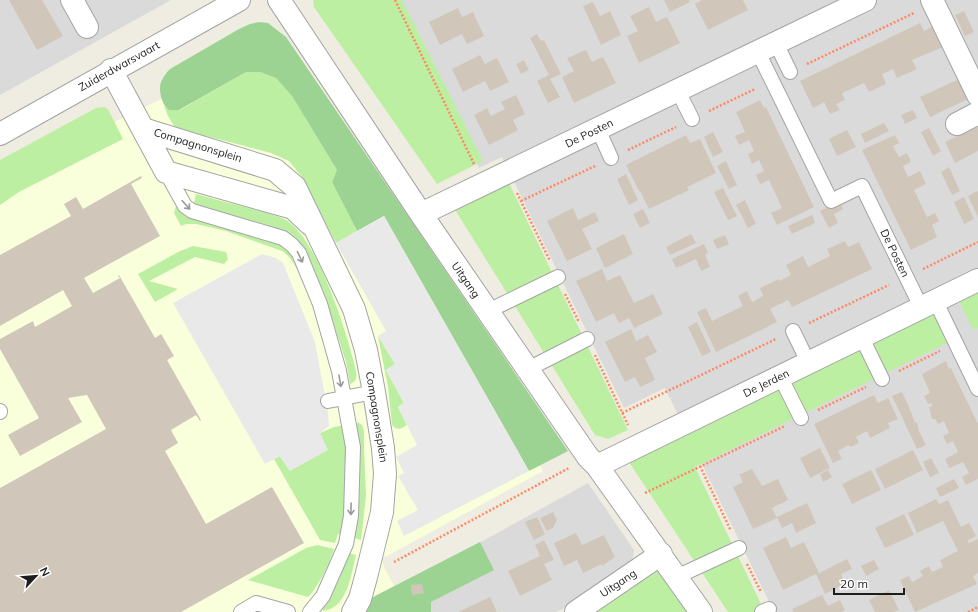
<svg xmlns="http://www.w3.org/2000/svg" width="978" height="612" font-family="Mulish,sans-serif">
<rect width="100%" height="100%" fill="#efede2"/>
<path fill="#dbdada" d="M0,0H171L0,95Z
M398,0H978V612H774L665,388L624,408L502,157L479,168Z
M588,483L634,550L632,564L579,601L556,612H412L399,587Z"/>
<path fill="#faffdb" d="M174,93L397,217L543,471L387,556L382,557L384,567L404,604V612H0V179L40,158Z"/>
<path fill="#bdefa2" d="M313,0H402L483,161L437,184L314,7Z
M246,72H260L276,78L292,96L337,170L332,182L357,231L336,243L301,176L289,161L271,153L187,131L174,126L168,116L164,106L169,110H180Z
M104,107L108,109L123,139L19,192L0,205V160L96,108Z
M508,181L628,430L608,439L595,435L454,208Z
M196,194C214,199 232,204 249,208C261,212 273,214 284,219C317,235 348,336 356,371C357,377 357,381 350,384L346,362L323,291L310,263L285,232L268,225L204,208L194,203Z
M176,206L185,216L191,218L277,243L291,254L298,266L324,326L339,389L336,393C330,355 319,319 303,284C298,271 294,259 282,251L226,231L196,224H186L181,226L174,213Z
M193,246L226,252L228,259L224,264L195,257L149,281L178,289L155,302L138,274L180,251Z
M978,290V328L973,330L958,299Z
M936,309L951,341L695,467L765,612H728L627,459Z
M378,336L395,364L386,370L404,403L398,407L407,425L400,429L395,428L392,425L388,387Z
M358,422L362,425L364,431V448L366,496L361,540L354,538L359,503L360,469L356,426Z
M345,425L349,467L343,534H338L335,543L320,540L274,459L280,456L290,471L320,433L334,427Z
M317,545L334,549C329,564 319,586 308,597L248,580L306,548Z
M349,553L356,555C351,574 348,608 323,611L322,608L339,580Z
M658,571L688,612H596Z"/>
<path fill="#9cd392" d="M259,22L268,23L286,37L568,451L529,471L384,216L357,231L332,182L337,170L292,96L276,78L260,72H246L179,110H169C162,105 158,90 161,82C163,77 166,73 170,69L239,29L250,24Z
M480,542L494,570L431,602V612H363L367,602L375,596Z"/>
<path fill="#e9e9e9" d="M384,216L529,471L404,536L397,521L418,510L398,476L404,473L396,457L417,445L398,407L404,403L386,370L395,364L378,336L386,331L336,243Z
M262,254L276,258L283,263L315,342L328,412L329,426L320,433L328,450L290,471L280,456L265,464L173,303Z"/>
<path fill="#d0c7ba" d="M9,0H42L63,36L37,50Z
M664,0H689L690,2L670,12Z
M702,0H743L748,10L708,30L695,4Z
M593,2L600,16L610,11L621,35L601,45L583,6Z
M649,7L656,22L667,17L680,43L639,63L627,36L638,31L630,16Z
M458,8L462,17L473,12L484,36L467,44L462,34L440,45L429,22Z
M964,11L974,32L965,36L955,15Z
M920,23L924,31L933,26L943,47L912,60L917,69L897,78L893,69L882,74L886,84L869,92L864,83L842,93L845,100L836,104L840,110L830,114L824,102L813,108L800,81Z
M537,34L541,41L544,40L561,74L550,79L560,97L548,103L537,81L549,75L530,38Z
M586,50L592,62L603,57L616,83L574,103L562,77L574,71L567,58Z
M480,55L485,64L497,58L509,82L490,91L485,81L463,92L452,69Z
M524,60L529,70L521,74L516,64Z
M959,79L968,99L930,117L920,97Z
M516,95L525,114L513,120L518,130L489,145L474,115L487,108L491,116L505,109L501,102Z
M760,100L764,108L766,107L814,207L777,225L771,213L782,208L769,180L760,184L756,175L764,171L759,160L752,164L748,154L754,151L749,140L739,145L735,136L745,132L736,112Z
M913,110L917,118L905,124L901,115Z
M884,123L889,131L865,143L861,134Z
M978,126V151L955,163L945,142Z
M929,128L941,151L933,156L921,132Z
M847,130L856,147L837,156L829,139Z
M713,132L723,152L713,157L704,137Z
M686,135L690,143L700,139L716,173L687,187L689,190L649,209L640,191H639L626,165Z
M895,135L899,143L893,146L899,157L907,153L911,162L903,166L908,177L920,171L926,184L914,190L927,217L935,213L939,221L932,225L937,237L911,250L862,150Z
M726,161L737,185L729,189L717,166Z
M949,167L960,191L952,195L941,172Z
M626,174L638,200L629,205L617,179Z
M141,176L142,178L131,184L160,236L84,278L93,293L120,278L118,276L119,275L155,338L161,334L174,356L167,360L201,420L200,421L196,415L171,430L178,443L165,451L206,524L272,487L304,543L181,612H0V488L106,429L87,395L68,398L82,422L20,456L8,435L39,418L0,349V339L33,321L35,327L72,306L63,290L0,326V255L71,216L64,204L76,197L83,209Z
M723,188L737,216L728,220L714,192Z
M977,191L978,192V217L968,196Z
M964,197L974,219L964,224L954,202Z
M745,200L756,224L748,228L736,205Z
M840,201L843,209L834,214L838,223L829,228L820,211Z
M573,208L578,220L595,212L599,221L582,229L592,249L567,261L547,221Z
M643,209L650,223L640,228L633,214Z
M812,215L815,223L792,234L788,226Z
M624,234L633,254L605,268L596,248Z
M691,234L696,243L670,255L666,247Z
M725,235L729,244L717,249L713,240Z
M845,241L848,247L859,242L872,269L792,307L788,300L770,309L777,322L716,352L697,312L706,308L712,321L743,306L738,296L747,291L752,302L763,296L760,288L779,279V281L791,275L786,265L803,256L808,267L830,256L827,249Z
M704,244L708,253L705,254L710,267L701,271L696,259L676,268L672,259Z
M602,269L607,281L620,275L634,303L653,294L663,314L634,328L629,318L619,323L614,313L596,322L576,281Z
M697,322L711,352L702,356L688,327Z
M631,329L636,341L648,335L657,352L645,358L655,380L640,387L635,377L625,382L605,342Z
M946,361L949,369L951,368L978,424V479L966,485L962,477L969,473L963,462L949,468L945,459L958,452L953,441L947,444L943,436L949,433L944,421L938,424L935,419H932L929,407L932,406V403L928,404L924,396L930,393L922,374Z
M902,392L911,412L915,423L917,422L919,431L926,445L917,449L892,396Z
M874,395L878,403L888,398L898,419L888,423L890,428L870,438L867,431L856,437L859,443L850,447L849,445L838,451L842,459L833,463L814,424Z
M820,448L830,468L810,478L800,458Z
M913,450L923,470L885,489L875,469Z
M931,458L939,473L930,477L923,462Z
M752,469L762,486L778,479L788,500L772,508L777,518L753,529L733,487L743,482L739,474H741Z
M828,470L832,477L823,482L820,474Z
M871,470L881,490L852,504L842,484Z
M954,479L959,488L940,497L936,488Z
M936,499L939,504L948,500L961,527L969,523L976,536L967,541L969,543L978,539V573L973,576L977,584L915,612L900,580L909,576L912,582L923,576L920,571L929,566L932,572L943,567L940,560L958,551L943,521L917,533L908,513Z
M807,503L816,523L796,533L792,523L782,528L777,517Z
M553,512L557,520L553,528L547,531L540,518Z
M904,514L914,535L885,548L875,528Z
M537,517L545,534L534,540L525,522Z
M576,533L582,545L604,535L615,557L602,566V564L583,573L577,560L564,566L554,543Z
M786,537L791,548L804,542L819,573L847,559L852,569L841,574L845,584L825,594L816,574L783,590L763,548Z
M544,540L554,560L544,564L552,580L520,596L508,571L540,556L535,545Z
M874,560L879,569L866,576L861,566Z
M422,584L424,593L412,595L411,585Z
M889,590L899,610L894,612H875L869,600Z
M822,595L828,606L840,600L845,610L842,612H793L792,609Z
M490,597L497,612H458Z"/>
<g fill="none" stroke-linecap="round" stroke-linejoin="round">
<g stroke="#a4a4a4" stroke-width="16">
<path id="service" d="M776,43L790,72
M758,52L831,201L862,186L921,307
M678,91L692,119
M598,129L611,158
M166,172L185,206L192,211L283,238L292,245L299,253L320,304L339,371L353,447L351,516L346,544L323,596L310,612
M935,300L978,389
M488,311L558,277
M793,331L808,362
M861,336L882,379
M528,369L587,339
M780,376L801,418
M328,401L374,392
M0,411V412
M676,577L739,548
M241,612L256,603L288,612
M762,612L769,609"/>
</g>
<g stroke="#a4a4a4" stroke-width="24">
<path id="minor" d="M72,0L87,27
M279,0L421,214L588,457L597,466L701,612
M932,0L978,95
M111,70L166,172L293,208L310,224
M957,124L978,113
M143,129L275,170L295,187L354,309L366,350L374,392L383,448L385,474L382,512L366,577L360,599L353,612
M421,214L865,0
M597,466L978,280
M576,612L661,554"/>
</g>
<g stroke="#a4a4a4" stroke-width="24">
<path id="tertiary" d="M0,134L239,0"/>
</g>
<path stroke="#ff8963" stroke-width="2.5" stroke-dasharray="2 2" stroke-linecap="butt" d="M395,0L474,164
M807,64L914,13
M709,111L755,89
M628,150L676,127
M517,193L550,261
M521,201L595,166
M923,269L978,242
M565,294L579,322
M809,323L889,285
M595,355L628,425
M899,371L940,351
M818,410L866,387
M622,413L776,339
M700,466L731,531
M645,493L785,426
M394,562L569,468
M747,564L761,592
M968,612L978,607"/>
<use href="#service" stroke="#fff" stroke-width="14"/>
<use href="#minor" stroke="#fff" stroke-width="22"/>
<use href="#tertiary" stroke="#fff" stroke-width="22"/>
</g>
<defs><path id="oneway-shaft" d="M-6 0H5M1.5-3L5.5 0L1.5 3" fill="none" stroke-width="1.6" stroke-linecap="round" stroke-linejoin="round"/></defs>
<g stroke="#999">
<use href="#oneway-shaft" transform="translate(186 205) rotate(48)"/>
<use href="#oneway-shaft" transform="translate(300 257) rotate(64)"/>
<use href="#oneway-shaft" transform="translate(340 381) rotate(80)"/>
<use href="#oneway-shaft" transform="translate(351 509) rotate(91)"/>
</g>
<g text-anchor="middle" stroke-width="3.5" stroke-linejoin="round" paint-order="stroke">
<g font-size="11" fill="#1d1d1d" stroke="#fff">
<text transform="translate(119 66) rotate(-29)" y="4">Zuiderdwarsvaart</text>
<text transform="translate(589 133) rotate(-26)" y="4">De Posten</text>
<text transform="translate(198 145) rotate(17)" y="4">Compagnonsplein</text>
<text transform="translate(895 253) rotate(64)" y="4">De Posten</text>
<text transform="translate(466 280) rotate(55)" y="4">Uitgang</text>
<text transform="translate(766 383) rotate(-26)" y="4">De Jerden</text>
<text transform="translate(377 417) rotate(81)" y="4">Compagnonsplein</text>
<text transform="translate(618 583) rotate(-34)" y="4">Uitgang</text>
</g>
</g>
<g transform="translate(36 576) rotate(64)" stroke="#ffffff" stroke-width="3" paint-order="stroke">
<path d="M0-3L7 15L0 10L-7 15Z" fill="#1d1d1d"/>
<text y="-6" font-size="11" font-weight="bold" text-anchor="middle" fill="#1d1d1d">N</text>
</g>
<path d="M834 588v6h70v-6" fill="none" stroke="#1d1d1d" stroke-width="2"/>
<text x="840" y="588" font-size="12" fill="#1d1d1d" stroke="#ffffff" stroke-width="3" paint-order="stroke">20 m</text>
</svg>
